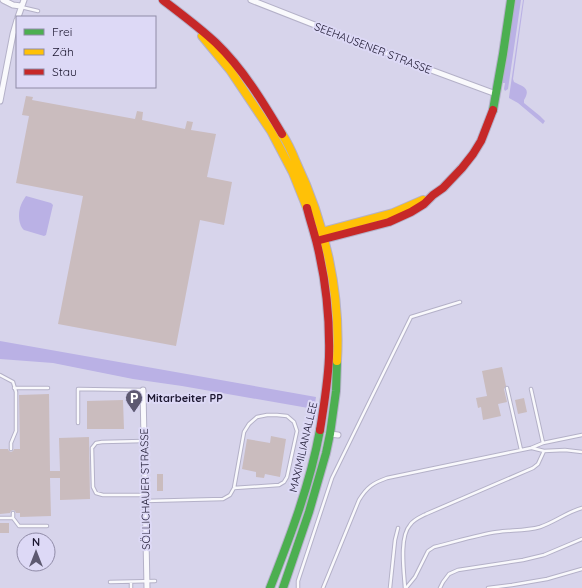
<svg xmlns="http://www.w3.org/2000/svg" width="582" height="588" font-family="Quicksand,sans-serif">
<rect width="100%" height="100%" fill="#d7d4eb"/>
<path fill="#bab1e5" d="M514,0H521L508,89L505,91L504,89L505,83H502Z
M523,0H524L513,79L514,82C524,87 531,88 524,100V103L540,116L545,121L543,124L518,103L509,98V97Z
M26,196L51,203L53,205L46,235L44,236L24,230C18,225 18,212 21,205C22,202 24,199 26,196Z
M0,341L316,397L314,409L182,386L133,379L53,363L0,359Z"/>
<path fill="#cabcbe" d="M26,96L33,97L32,100L135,119L137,111L143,112L142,120L185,129L187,121L193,122L191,130L216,134L207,177L232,182L224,225L200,220L176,346L58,324L83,196L16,183L29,116L22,115Z
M502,367L506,386L504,389L507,402L498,404L501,416L483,420L481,407L478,408L476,398L487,396L482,371Z
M49,394L50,471H60L59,438L89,437L90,499L60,500V478H50L51,516L20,517V513H16L15,511L13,510L11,511L10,513L0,514V449H8L9,451L11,452L13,451L14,449H20L19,395Z
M524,398L527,412L518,414L515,400Z
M123,400L124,429H87V401Z
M271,436L286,439L280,477L265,474L264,478L256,477V472L242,469L247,439L270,443Z
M157,474H163V491H157Z
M0,523H9V533H0Z"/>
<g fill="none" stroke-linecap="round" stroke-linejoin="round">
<g stroke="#b4b1c8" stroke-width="4.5">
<path id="lane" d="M21,7L38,11
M0,375L13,382L16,392V431L11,443V449
M14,388H48
M507,388L521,450
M531,389L543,443
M78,423V389L142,390
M143,441L102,442L96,443L92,448L93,487L96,493L103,495H145
M532,448L544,451L565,450L582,452
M145,501L223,499L230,495L234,488L244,432L249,424L257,417L267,415H277L287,416L294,422L297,431L287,477L284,482L279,485L234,488
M13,513V518
M0,518H13L19,526H47
M110,582L155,581
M131,582V588
M298,588V581L332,478L411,317L460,302
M323,588L359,500C367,487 373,483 387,478L531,448L543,443L582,435
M390,588L395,540L398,528
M405,588C404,572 399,537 410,525C413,520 420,517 426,514L533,468L538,464L544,451
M406,588L415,577L428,551L434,547C455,542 476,535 497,532C511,530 526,531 540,527C555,522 567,512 582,508
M440,588L443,582L449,574L458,570L523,560L544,555L582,539
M488,588L512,585L547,579L582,569"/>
</g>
<g stroke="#b4b1c8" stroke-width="7">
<path id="street" d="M3,0L13,5L21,6
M251,0L404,60L496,94
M18,17L24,0
M0,101L13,34L17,20
M143,390L147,588
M330,434L338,435"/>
</g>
<g stroke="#b4b1c8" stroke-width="10">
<path id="fast" d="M493,110L503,54L511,0
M270,588C290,537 310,485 320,430
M283,588L309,512L326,453L330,434L336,391L337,361"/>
</g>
<g stroke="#b4b1c8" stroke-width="10">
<path id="slow" d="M202,36L230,70L271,131L293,173L307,208
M282,134C288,143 292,152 296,162C325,223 341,293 337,361
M318,233L393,213L423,200"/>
</g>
<g stroke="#b4b1c8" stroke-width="10">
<path id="jam" d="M163,0C181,14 199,27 216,43C243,69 263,102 282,134
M307,208C310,220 314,232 317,244C326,281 330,319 329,357C328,382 324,406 320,430
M320,240L389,222L411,212L424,204L433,195L443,188L462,168L473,154L481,141L493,110"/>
</g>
<use href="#lane" stroke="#f9f9fc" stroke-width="2.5"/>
<use href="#street" stroke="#f9f9fc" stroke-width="5"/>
<use href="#fast" stroke="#4caf50" stroke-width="8"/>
<use href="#slow" stroke="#ffc107" stroke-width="8"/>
<use href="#jam" stroke="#c62828" stroke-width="8"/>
</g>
<defs>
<g id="parking-pin" transform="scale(0.9)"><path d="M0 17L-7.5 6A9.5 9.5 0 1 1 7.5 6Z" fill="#5d5971" stroke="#ddd9f6"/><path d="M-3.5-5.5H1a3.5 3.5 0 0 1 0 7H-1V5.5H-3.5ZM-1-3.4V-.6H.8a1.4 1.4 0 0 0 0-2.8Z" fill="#fff"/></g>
</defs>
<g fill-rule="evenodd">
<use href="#parking-pin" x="134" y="398"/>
</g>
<g text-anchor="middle" stroke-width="4" stroke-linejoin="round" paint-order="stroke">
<g font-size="11" fill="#1c1730" stroke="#ddd9f6">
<text transform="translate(373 48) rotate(21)" y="4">SEEHAUSENER STRASSE</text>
<text transform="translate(303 447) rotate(-77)" y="4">MAXIMILIANALLEE</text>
<text transform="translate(145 489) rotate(-91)" y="4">SÖLLICHAUER STRASSE</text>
</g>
<g font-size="11" font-weight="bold" fill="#1c1730" stroke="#ddd9f6" text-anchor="start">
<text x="147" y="402">Mitarbeiter PP</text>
</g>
</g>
<rect x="16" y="16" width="140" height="72" fill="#ddd9f6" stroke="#908ba7"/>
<rect x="24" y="29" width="20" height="6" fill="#4caf50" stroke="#908ba7"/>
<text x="52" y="36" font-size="12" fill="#1c1730">Frei</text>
<rect x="24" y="49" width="20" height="6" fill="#ffc107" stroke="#908ba7"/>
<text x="52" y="56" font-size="12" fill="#1c1730">Zäh</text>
<rect x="24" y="69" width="20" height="6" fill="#c62828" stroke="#908ba7"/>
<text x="52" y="76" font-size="12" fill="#1c1730">Stau</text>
<g transform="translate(36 552)"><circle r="19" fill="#ddd9f6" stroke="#908ba7"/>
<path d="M0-3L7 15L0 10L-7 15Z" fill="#5d5971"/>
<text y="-6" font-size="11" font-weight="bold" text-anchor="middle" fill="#1c1730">N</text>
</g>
</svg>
